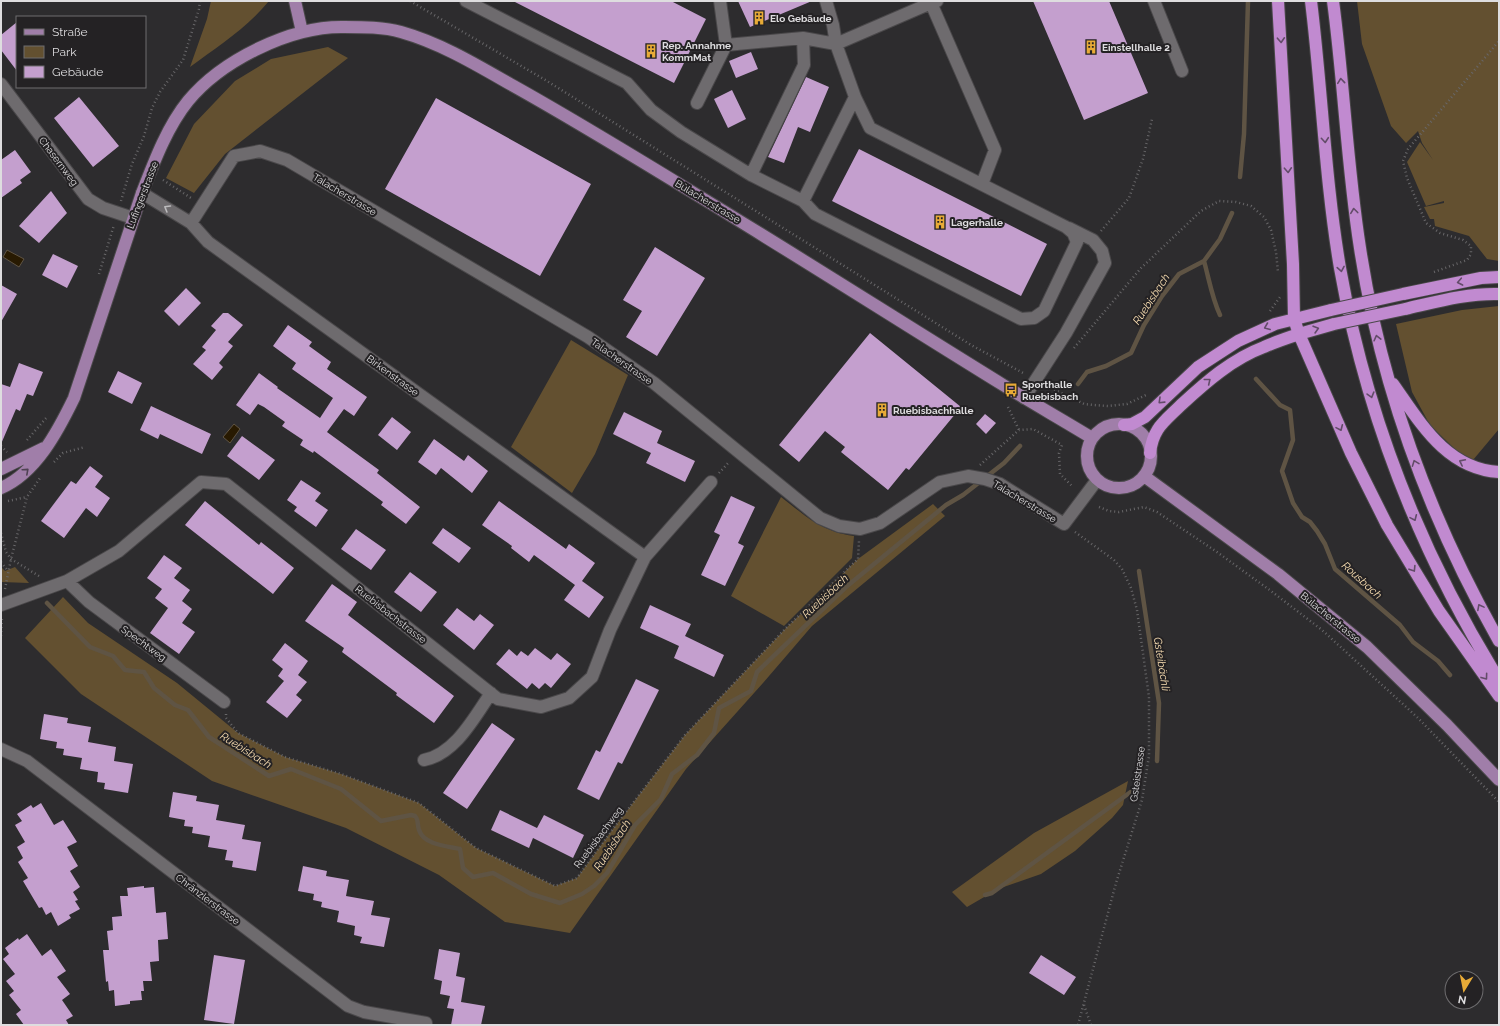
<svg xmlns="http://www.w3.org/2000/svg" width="1500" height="1026" font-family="Raleway,sans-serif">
<rect width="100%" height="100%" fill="#2d2c2e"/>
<path fill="#635030" d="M211,1H269C247,28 217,47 190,67L207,19Z
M1357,1H1499V261L1487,259L1469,236L1435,226L1434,219H1430L1424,207L1444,203V201L1426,206L1407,162L1420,142L1433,160L1422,143L1418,131L1406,143L1391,126L1362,44Z
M328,47L348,58L225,154L194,193L166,178L194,124L235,81L271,59Z
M1499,306V429L1473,460L1459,453L1430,425L1412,392L1396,324L1462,310Z
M571,340L628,375L595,454L572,493L511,447Z
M781,497C807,517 820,531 854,536L852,558L784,626L731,596Z
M933,504L945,516L812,626L763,683L686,769L570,933L505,922L439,875L346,828L212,781L81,694L25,638L63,597L88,623L177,683L238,733L285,757L341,774L419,803L476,848L555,886L577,878L613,829L685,735L786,628L858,559Z
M1,567L5,571L15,567L29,583L1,582Z
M1128,781L1123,805L1112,818L1075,851L1041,874L998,889L967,907L952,892L1034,833Z"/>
<path fill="#281a01" stroke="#5f5444" d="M7,250L24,259L19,267L3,257Z
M234,424L240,429L230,443L223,437Z"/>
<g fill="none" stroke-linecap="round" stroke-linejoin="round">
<path stroke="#5f5444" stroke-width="4.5" d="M1240,177L1244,134L1248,1
M1204,261C1209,279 1212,298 1220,315
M1256,379L1280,405L1290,410L1293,440L1282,471L1293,503L1302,517L1310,522L1317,531L1325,544L1335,569L1400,625L1413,642L1438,661L1450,675
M1078,384L1087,372L1106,366L1131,353L1144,325L1162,296L1179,274L1204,261L1220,239L1232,213
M1139,571L1159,703L1157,761
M47,603L90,647L113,656L125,670L144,672L154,688L175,705L188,710L209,737L269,776L291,769L341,789L381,821L411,815L415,816C419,820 417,825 419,830C424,845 447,846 460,849L463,868L473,877L493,873L531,894L560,903L582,894L594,886L607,873L635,825L661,799L672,774L697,755L714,733L719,708L751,691L757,672L846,587L946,505L963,495L1004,463L1020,446
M985,895L992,893L1132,791"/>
</g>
<path fill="#c49fce" d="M513,1H671L706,19L674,83Z
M738,1H812L750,27Z
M1033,1H1109L1148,93L1084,120Z
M17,22V71L1,50V35Z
M751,52L758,69L736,78L729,61Z
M806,77L829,87L810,132L798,127L784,163L768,157Z
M732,90L746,119L728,128L714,99Z
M79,97L119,146L93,167L54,118Z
M436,98L591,184L540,276L385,189Z
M859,149L1047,244L1021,296L832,201Z
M15,150L31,172L20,180L22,183L1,198V160Z
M51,191L67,213L39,243L19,226Z
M655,247L705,278L657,356L626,337L642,311L623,300Z
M53,254L78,266L67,288L42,275Z
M1,285L17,294L1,322Z
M186,288L201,303L179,326L164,311Z
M223,313H228L243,325L228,342L233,346L219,363L223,367L212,380L193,364L206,350L202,347L216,330L211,326Z
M288,325L312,342L309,346L331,362L327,369L367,397L354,416L344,409L327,432L379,470L377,473L420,507L406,524L381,505L383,502L314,451L313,453L300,445L303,440L282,426L285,422L264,407L258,404L250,415L236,405L259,373L278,387L277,388L320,418L333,398L292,369L296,363L273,346Z
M870,333L961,407L909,470L906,468L888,490L841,452L845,447L825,431L799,462L779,445Z
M19,363L43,372L33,396L27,394L20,411L16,409L1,444V384L10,387Z
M118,371L142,383L132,404L108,392Z
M151,406L211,434L202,454L160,434L158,439L140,430Z
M624,412L662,431L657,443L695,461L685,482L646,463L651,453L613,434Z
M985,414L996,423L986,434L976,424Z
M392,417L411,432L397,450L378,435Z
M242,436L275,460L259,480L227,456Z
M434,439L464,461L468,455L488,471L472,493L441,468L436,475L418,462Z
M90,466L103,476L95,487L110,498L97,517L86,508L64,538L41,521L71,481L76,484Z
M301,480L321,493L315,501L328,510L316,527L294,511L297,507L287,500Z
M731,496L755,507L738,543L744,546L725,586L701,575L720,535L714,532Z
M205,501L259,545L261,542L294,568L273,594L185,525Z
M499,501L566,549L569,544L595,563L582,581L604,597L589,618L564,600L575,585L534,555L529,562L511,548L512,546L482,525Z
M443,528L471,548L459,563L432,543Z
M356,529L386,550L371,570L341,549Z
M164,555L182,568L174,578L190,590L182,601L192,609L182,623L195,632L179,654L150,633L168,608L155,598L162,589L147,578Z
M410,572L437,592L421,612L394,592Z
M332,584L357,602L348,615L454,696L434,723L396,695L397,693L342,652L344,648L305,621Z
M650,605L691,624L685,636L724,655L714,677L674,658L679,646L640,628Z
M457,608L474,621L480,614L494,625L474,650L443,625Z
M285,643L308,661L298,675L307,682L296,695L302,700L287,718L266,702L284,681L278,676L283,669L272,660Z
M535,648L551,660L557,653L571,664L551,688L545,683L539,689L532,683L527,689L496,664L509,649L517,656L521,651L528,656Z
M636,679L659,690L622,764L618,762L599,800L577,789L596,750L600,752Z
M44,714L68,718L67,723L91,727L88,742L116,747L114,761L133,764L128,793L104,789L105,783L97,782L98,772L80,769L82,758L63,755L64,749L56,748L57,742L40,739Z
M492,723L515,739L467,809L443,793Z
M173,792L197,796L196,801L219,805L216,820L245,825L242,839L261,842L256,871L232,867L233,861L225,860L227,850L208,847L210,836L192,833L193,827L184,826L185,820L169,817Z
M41,803L54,825L63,820L77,842L67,847L78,866L70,871L80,887L73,892L78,900L75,901L80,909L69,915L71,918L58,926L51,912L46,915L42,907L39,908L23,881L28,878L18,862L23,858L17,847L25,842L15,825L22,821L17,814L31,805L33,808Z
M500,810L537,828L544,815L584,835L573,858L533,838L529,848L491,830Z
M303,866L327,871L326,876L349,880L346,896L374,901L371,915L390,918L384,947L360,943L362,937L354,935L355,926L337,922L339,911L321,907L322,902L313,900L314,894L298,891Z
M144,886V888L154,887L156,913L166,912L168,939L158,940L159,961L150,962L152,981H143L144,991H141L142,1000L130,1001V1004L115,1006L114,990L109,991L108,981L106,982L103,950H109L107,931L113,930L112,917L122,916L120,896H128L127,888Z
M27,934L42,956L51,949L66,971L57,977L70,994L62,1000L73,1016L66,1020L69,1025H24L16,1014L21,1010L9,995L14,991L6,981L15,974L3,959L9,954L5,948L18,938L19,940Z
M439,949L460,953L456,976L465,978L461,1002L485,1006L481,1025H451L454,1009L447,1008L450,996L440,994L442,981L434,979Z
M214,955L245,960L234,1024L204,1020Z
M1041,955L1076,977L1064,995L1029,973Z"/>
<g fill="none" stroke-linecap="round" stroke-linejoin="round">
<g stroke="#4a484a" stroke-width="14">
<path id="minor" d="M466,1L627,83L651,110L681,132L751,175L803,201
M720,1L726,45
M826,1L833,25L836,44L855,97L870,128L1066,227L1073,233L1077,242L1044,311L1034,318L1021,319L815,214L803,201L855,97
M937,1L931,3L995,150L982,184
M1154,1L1182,71
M1,84L88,199L103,208L133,218
M697,103L726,45L803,38L836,44L931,3
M751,175L804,65L803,38
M142,193L191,223L208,242L645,557
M191,223L234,156L260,151L287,160L588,337L654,383L820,518L839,526L860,529L880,523L940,482L968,476L985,479L1000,484L1064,524L1097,480
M1024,398L1066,333L1105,263L1102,251L1093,240L1069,228
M67,581L89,602L224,702
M1,605L67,581L119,551L201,482L226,484L498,699L541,707L569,698L592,677L610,630L645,557L711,482
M1,749L27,761L348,1006L364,1012L426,1023
M424,760C455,754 474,718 491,693"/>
</g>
<g stroke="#4a484a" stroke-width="14">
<path id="major" d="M295,1L302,32
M1087 456a32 32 0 1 1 64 0a32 32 0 1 1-64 0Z
M1,469L44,448
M1144,476L1278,574L1367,647L1447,725L1499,780
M1,488C36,473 58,431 74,398L142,193C154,162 167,127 188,101C222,60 291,26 344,27C363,27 384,27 401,32C440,43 475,64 510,84C573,119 635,157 697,195C801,258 904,324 1008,388C1036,405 1064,421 1092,438"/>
</g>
<g stroke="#4a484a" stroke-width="14">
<path id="highway" d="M1278,1L1293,264L1294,319L1299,334L1334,324
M1311,1C1322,90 1325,180 1340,268C1366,414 1421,554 1499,680
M1333,1C1344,83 1347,166 1360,248C1381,387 1430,519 1499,641
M1403,294L1481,278L1499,277
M1405,309C1436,302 1467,293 1499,294
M1393,384C1420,422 1446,469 1499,472
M1124,425L1132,424L1145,417L1198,367L1238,341L1275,324L1331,310
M1150,453C1153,428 1164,422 1181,405C1206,382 1232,359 1264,347C1275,342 1287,338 1299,334L1351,453L1387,525L1439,611L1499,696"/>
</g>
<path stroke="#686769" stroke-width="2.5" stroke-dasharray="1 3" stroke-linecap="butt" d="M410,1L547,81L971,345L1025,374
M163,180L191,198
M121,201L132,164L144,136L152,108L160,92L183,60L199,9L200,1
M1101,231L1129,198L1143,159L1152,119
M1434,272L1467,260L1471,254V246L1463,240L1440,233L1426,223L1407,178L1403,161L1408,149L1499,41
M99,274L114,225
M1270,311L1280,297
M1074,348L1141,268L1201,211L1219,201L1236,202L1251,206L1264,217L1271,230L1276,252L1278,272
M1047,386L1084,404L1094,405L1108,406L1127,404L1148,394
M1008,407L1019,430
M27,440L47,417
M1,446L7,452
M54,462L63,453L85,447
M980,465L1019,430L1033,429L1062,445L1059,453L1060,474L1072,486
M719,473L729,462
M8,501L27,497
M1099,507L1109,511L1119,512L1144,507L1157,512L1217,552L1271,591L1322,630L1417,717L1499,802
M1075,532L1114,560L1122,569L1131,588L1137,610L1149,697V756L1142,800L1116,883L1078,1025
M1,533L6,552L11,559L39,576
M1,562L8,571
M5,589L11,559L27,497L40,478
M1,636L2,617
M226,714V718L238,733L285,757L341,774L419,803L476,848L555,886L577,878L613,829L685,735L786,628L858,559L859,541
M1084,1005L1091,1025"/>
<use href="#minor" stroke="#6e6b6e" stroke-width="12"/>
<use href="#major" stroke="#a07ea9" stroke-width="12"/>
<use href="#highway" stroke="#c18ad0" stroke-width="12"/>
<g stroke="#4a484a" stroke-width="14" stroke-linecap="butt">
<path id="highway-bridge" d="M1331,310L1403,294
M1334,324L1405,309"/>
</g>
<use href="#highway-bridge" stroke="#c18ad0" stroke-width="12"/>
</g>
<defs><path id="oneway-chevron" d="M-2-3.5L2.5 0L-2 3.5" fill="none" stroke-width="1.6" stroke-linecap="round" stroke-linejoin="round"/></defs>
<g stroke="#634c69">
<use href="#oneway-chevron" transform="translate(1281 40) rotate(87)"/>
<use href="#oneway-chevron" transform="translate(1341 81) rotate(-96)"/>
<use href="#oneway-chevron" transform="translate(1325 140) rotate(85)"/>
<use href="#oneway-chevron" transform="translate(1288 170) rotate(87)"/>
<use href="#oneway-chevron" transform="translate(1354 211) rotate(-97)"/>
<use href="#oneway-chevron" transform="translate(1341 269) rotate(80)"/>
<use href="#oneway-chevron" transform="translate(1460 282) rotate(169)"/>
<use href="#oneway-chevron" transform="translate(1267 327) rotate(158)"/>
<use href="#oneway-chevron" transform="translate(1316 329) rotate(-16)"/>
<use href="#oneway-chevron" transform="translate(1377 338) rotate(-104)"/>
<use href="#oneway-chevron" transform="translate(1208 381) rotate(-39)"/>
<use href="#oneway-chevron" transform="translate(1371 395) rotate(74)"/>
<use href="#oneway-chevron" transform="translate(1161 401) rotate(136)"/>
<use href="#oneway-chevron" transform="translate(1340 428) rotate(66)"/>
<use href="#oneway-chevron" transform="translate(1462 462) rotate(-153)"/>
<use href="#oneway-chevron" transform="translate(1415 463) rotate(-111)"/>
<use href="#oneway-chevron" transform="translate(1414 518) rotate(66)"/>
<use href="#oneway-chevron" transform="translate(1413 569) rotate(58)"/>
<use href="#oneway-chevron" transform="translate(1480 607) rotate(-118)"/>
<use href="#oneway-chevron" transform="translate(1485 677) rotate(54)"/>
</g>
<use stroke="#bcbbbd" href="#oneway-chevron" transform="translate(167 208) rotate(-149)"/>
<use stroke="#4f4253" href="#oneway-chevron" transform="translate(26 471) rotate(-42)"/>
<defs>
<g id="building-bare" transform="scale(1.08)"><path d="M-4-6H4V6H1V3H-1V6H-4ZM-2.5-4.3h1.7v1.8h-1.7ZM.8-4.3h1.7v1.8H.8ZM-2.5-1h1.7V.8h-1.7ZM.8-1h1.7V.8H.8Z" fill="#e8ab37" stroke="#242224" stroke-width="2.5" paint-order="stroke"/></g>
<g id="bus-bare" transform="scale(1.08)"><path d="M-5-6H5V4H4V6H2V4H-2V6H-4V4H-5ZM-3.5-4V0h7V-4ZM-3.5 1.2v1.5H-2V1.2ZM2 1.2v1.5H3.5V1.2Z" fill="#e8ab37" stroke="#242224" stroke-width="2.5" paint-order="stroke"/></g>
</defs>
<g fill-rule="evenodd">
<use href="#building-bare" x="759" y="18"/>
<use href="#building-bare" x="1091" y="47"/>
<use href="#building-bare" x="651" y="51"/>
<use href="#building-bare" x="940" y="222"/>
<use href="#bus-bare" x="1011" y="390"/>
<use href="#building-bare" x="882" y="410"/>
</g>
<g text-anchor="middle" stroke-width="4" stroke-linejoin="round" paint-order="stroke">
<g font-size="10" font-weight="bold" fill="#dedddf" stroke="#242224" text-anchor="start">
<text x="770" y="22">Elo Gebäude</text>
<text x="662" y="49">Rep. Annahme<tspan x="662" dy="12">KommMat</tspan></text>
<text x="1102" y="51">Einstellhalle 2</text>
<text x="951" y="226">Lagerhalle</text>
<text x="1022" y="388">Sporthalle<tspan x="1022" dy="12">Ruebisbach</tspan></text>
<text x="893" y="414">Ruebisbachhalle</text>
</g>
<g font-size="10" fill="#dedddf" stroke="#242224">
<text transform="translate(59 161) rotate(53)" y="4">Chasernweg</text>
<text transform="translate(345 194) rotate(31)" y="4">Talacherstrasse</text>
<text transform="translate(142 195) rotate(-69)" y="4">Lufingerstrasse</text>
<text transform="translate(708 201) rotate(31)" y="4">Bülacherstrasse</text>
<text transform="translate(622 361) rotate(35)" y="4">Talacherstrasse</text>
<text transform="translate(393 375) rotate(36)" y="4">Birkenstrasse</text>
<text transform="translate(1025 501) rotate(31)" y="4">Talacherstrasse</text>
<text transform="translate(391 614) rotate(38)" y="4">Ruebisbachstrasse</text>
<text transform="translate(1331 617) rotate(39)" y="4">Bülacherstrasse</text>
<text transform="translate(144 643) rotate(36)" y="4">Spechtweg</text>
<text transform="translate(1137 774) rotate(-82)" y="4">Gsteistrasse</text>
<text transform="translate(598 837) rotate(-53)" y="4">Ruebisbachweg</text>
<text transform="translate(208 899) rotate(37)" y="4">Chränzlerstrasse</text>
</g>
<g font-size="11" font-style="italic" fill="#f9deb2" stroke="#242224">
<text transform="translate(1151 299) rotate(-57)" y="4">Ruebisbach</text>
<text transform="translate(1362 580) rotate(42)" y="4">Rousbach</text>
<text transform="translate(825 596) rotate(-43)" y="4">Ruebisbach</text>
<text transform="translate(1162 664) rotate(81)" y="4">Gsteibächli</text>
<text transform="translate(246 750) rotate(32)" y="4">Ruebisbach</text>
<text transform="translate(612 845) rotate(-57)" y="4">Ruebisbach</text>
</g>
</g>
<rect width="1500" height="1026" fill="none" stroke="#dedddf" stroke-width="4"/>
<rect x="16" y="16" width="130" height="72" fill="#242224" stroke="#6e6d6f"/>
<rect x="24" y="29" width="20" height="6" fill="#a07ea9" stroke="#6e6d6f"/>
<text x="52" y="36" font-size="12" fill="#dedddf">Straße</text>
<rect x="24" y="46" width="20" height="12" fill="#635030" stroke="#6e6d6f"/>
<text x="52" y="56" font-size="12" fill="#dedddf">Park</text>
<rect x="24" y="66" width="20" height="12" fill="#c49fce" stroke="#6e6d6f"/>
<text x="52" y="76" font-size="12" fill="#dedddf">Gebäude</text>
<g transform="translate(1464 990) rotate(190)"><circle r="19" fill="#242224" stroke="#6e6d6f"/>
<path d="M0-3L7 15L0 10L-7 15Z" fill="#e8ab37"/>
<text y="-6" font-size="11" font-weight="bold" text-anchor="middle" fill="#dedddf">N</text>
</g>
</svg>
